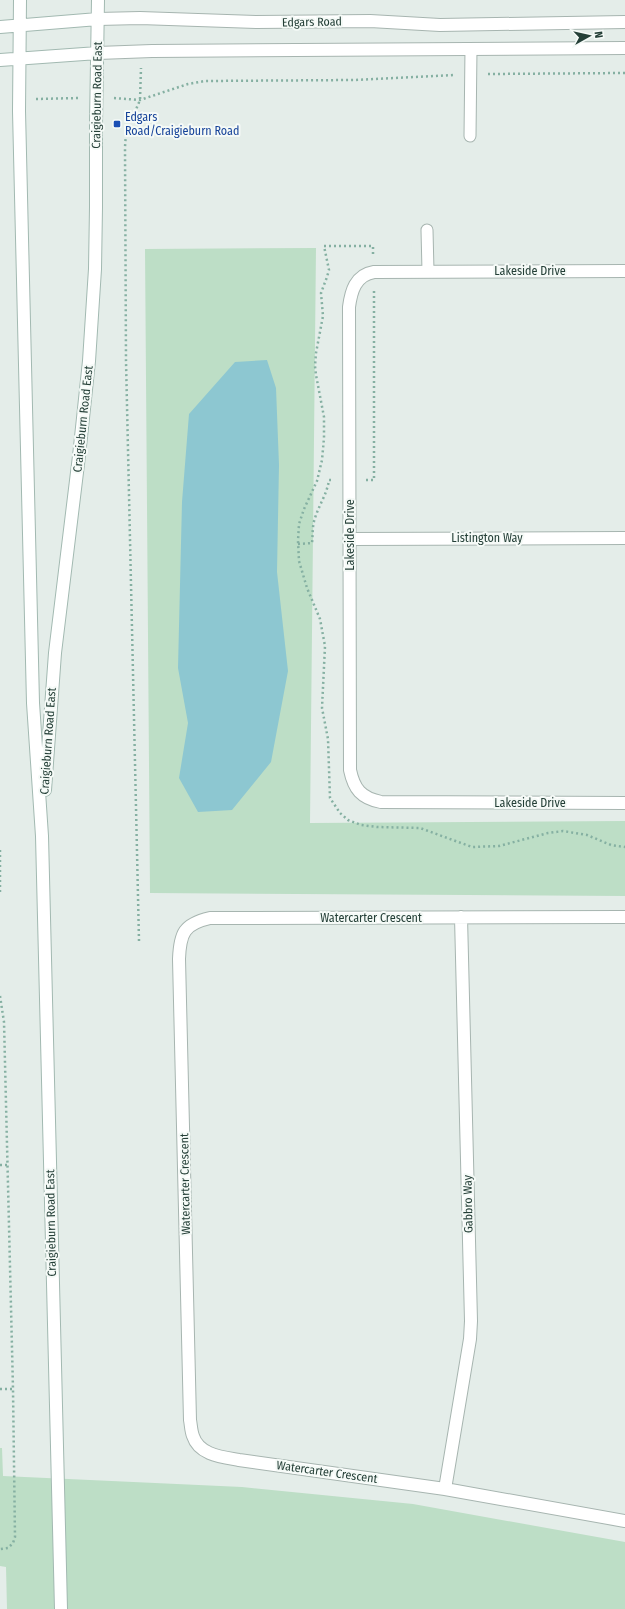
<svg xmlns="http://www.w3.org/2000/svg" width="625" height="1609" font-family="'Fira Sans Condensed',sans-serif">
<rect width="100%" height="100%" fill="#e4ede9"/>
<path fill="#bddec6" d="M316,248L310,823L625,821V896L150,893L145,249Z
M0,1448H2L3,1476L242,1487L413,1504L625,1542V1609H7L6,1567L0,1566Z"/>
<path fill="#8dc7d1" d="M267,360L276,388L279,465L277,572L288,671L271,762L232,810L198,812L179,778L188,723L178,668L182,502L189,414L235,362Z"/>
<g fill="none" stroke-linecap="round" stroke-linejoin="round">
<g stroke="#a7b5b0" stroke-width="13">
<path id="service" d="M470,136L471,49
M427,230L428,271"/>
</g>
<g stroke="#a7b5b0" stroke-width="14">
<path id="minor" d="M625,271L374,272C355,275 351,292 349,307L350,770C354,789 361,798 381,802L625,803
M350,539L625,538
M625,917L210,918C184,924 180,933 179,959L190,1420C191,1425 191,1431 193,1436C199,1455 222,1457 239,1460L445,1489L625,1521
M445,1489L470,1339L471,1321L461,917"/>
</g>
<g stroke="#a7b5b0" stroke-width="14">
<path id="tertiary" d="M98,19L140,18L256,22L370,21L440,25L625,22
M98,53L152,51L625,48"/>
</g>
<g stroke="#a2b9b1" stroke-width="14">
<path id="secondary" d="M20,0L19,111L33,703L42,836L61,1609
M0,27L98,19
M0,60L98,53
M45,790L55,653L79,456L89,361L95,269L96,207V124L98,0"/>
</g>
<path stroke="#85b0a2" stroke-width="2.5" stroke-dasharray="2 3" stroke-linecap="butt" d="M488,74L625,73
M114,98L140,100L188,84L205,81L354,80L455,75
M36,99L79,98
M373,254V246H324L329,270L327,277L321,293L323,316L316,353L315,366L316,375L324,417V438L322,460L317,481L304,509L299,524L298,541L299,561L307,588L320,619L325,646L322,708L328,739L330,798L340,813L348,820L361,825L377,827L420,828L472,847L499,846L548,833L563,831L587,835L611,845L625,847
M366,480H374V291
M298,544L312,543C313,535 312,526 315,518C319,505 327,494 329,480H331
M0,850V893
M139,941L126,361L125,147L126,133L140,100L141,68
M0,996L4,1022L13,1389L15,1537L13,1543L8,1548L0,1549
M0,1165H8
M0,1389H13"/>
<use href="#service" stroke="#fff" stroke-width="11"/>
<use href="#minor" stroke="#fff" stroke-width="12"/>
<use href="#tertiary" stroke="#fff" stroke-width="12"/>
<use href="#secondary" stroke="#fff" stroke-width="12"/>
</g>
<rect fill="#1a4fb4" stroke="#f5faf7" stroke-width="1.5" x="113" y="120" width="8" height="8" rx="2"/>
<g text-anchor="middle" stroke-width="4" stroke-linejoin="round" paint-order="stroke">
<g font-size="12" fill="#243f37" stroke="#f5faf7">
<text transform="translate(312 22) rotate(-1)" y="4">Edgars Road</text>
<text transform="translate(97 95) rotate(-89)" y="4">Craigieburn Road East</text>
<text x="530" y="275">Lakeside Drive</text>
<text transform="translate(83 419) rotate(-84)" y="4">Craigieburn Road East</text>
<text transform="translate(350 535) rotate(-90)" y="4">Lakeside Drive</text>
<text x="487" y="542">Listington Way</text>
<text transform="translate(48 741) rotate(-86)" y="4">Craigieburn Road East</text>
<text x="530" y="807">Lakeside Drive</text>
<text x="371" y="922">Watercarter Crescent</text>
<text transform="translate(185 1184) rotate(-91)" y="4">Watercarter Crescent</text>
<text transform="translate(468 1204) rotate(-91)" y="4">Gabbro Way</text>
<text transform="translate(51 1223) rotate(-91)" y="4">Craigieburn Road East</text>
<text transform="translate(327 1472) rotate(8)" y="4">Watercarter Crescent</text>
</g>
<g font-size="12" fill="#164399" stroke="#f5faf7" text-anchor="start">
<text x="125" y="121">Edgars<tspan x="125" dy="14">Road/Craigieburn Road</tspan></text>
</g>
</g>
<g transform="translate(589 36) rotate(82)" stroke="#f5faf7" stroke-width="3" paint-order="stroke">
<path d="M0-3L7 15L0 10L-7 15Z" fill="#243f37"/>
<text y="-6" font-size="11" font-weight="bold" text-anchor="middle" fill="#243f37">N</text>
</g>
</svg>
